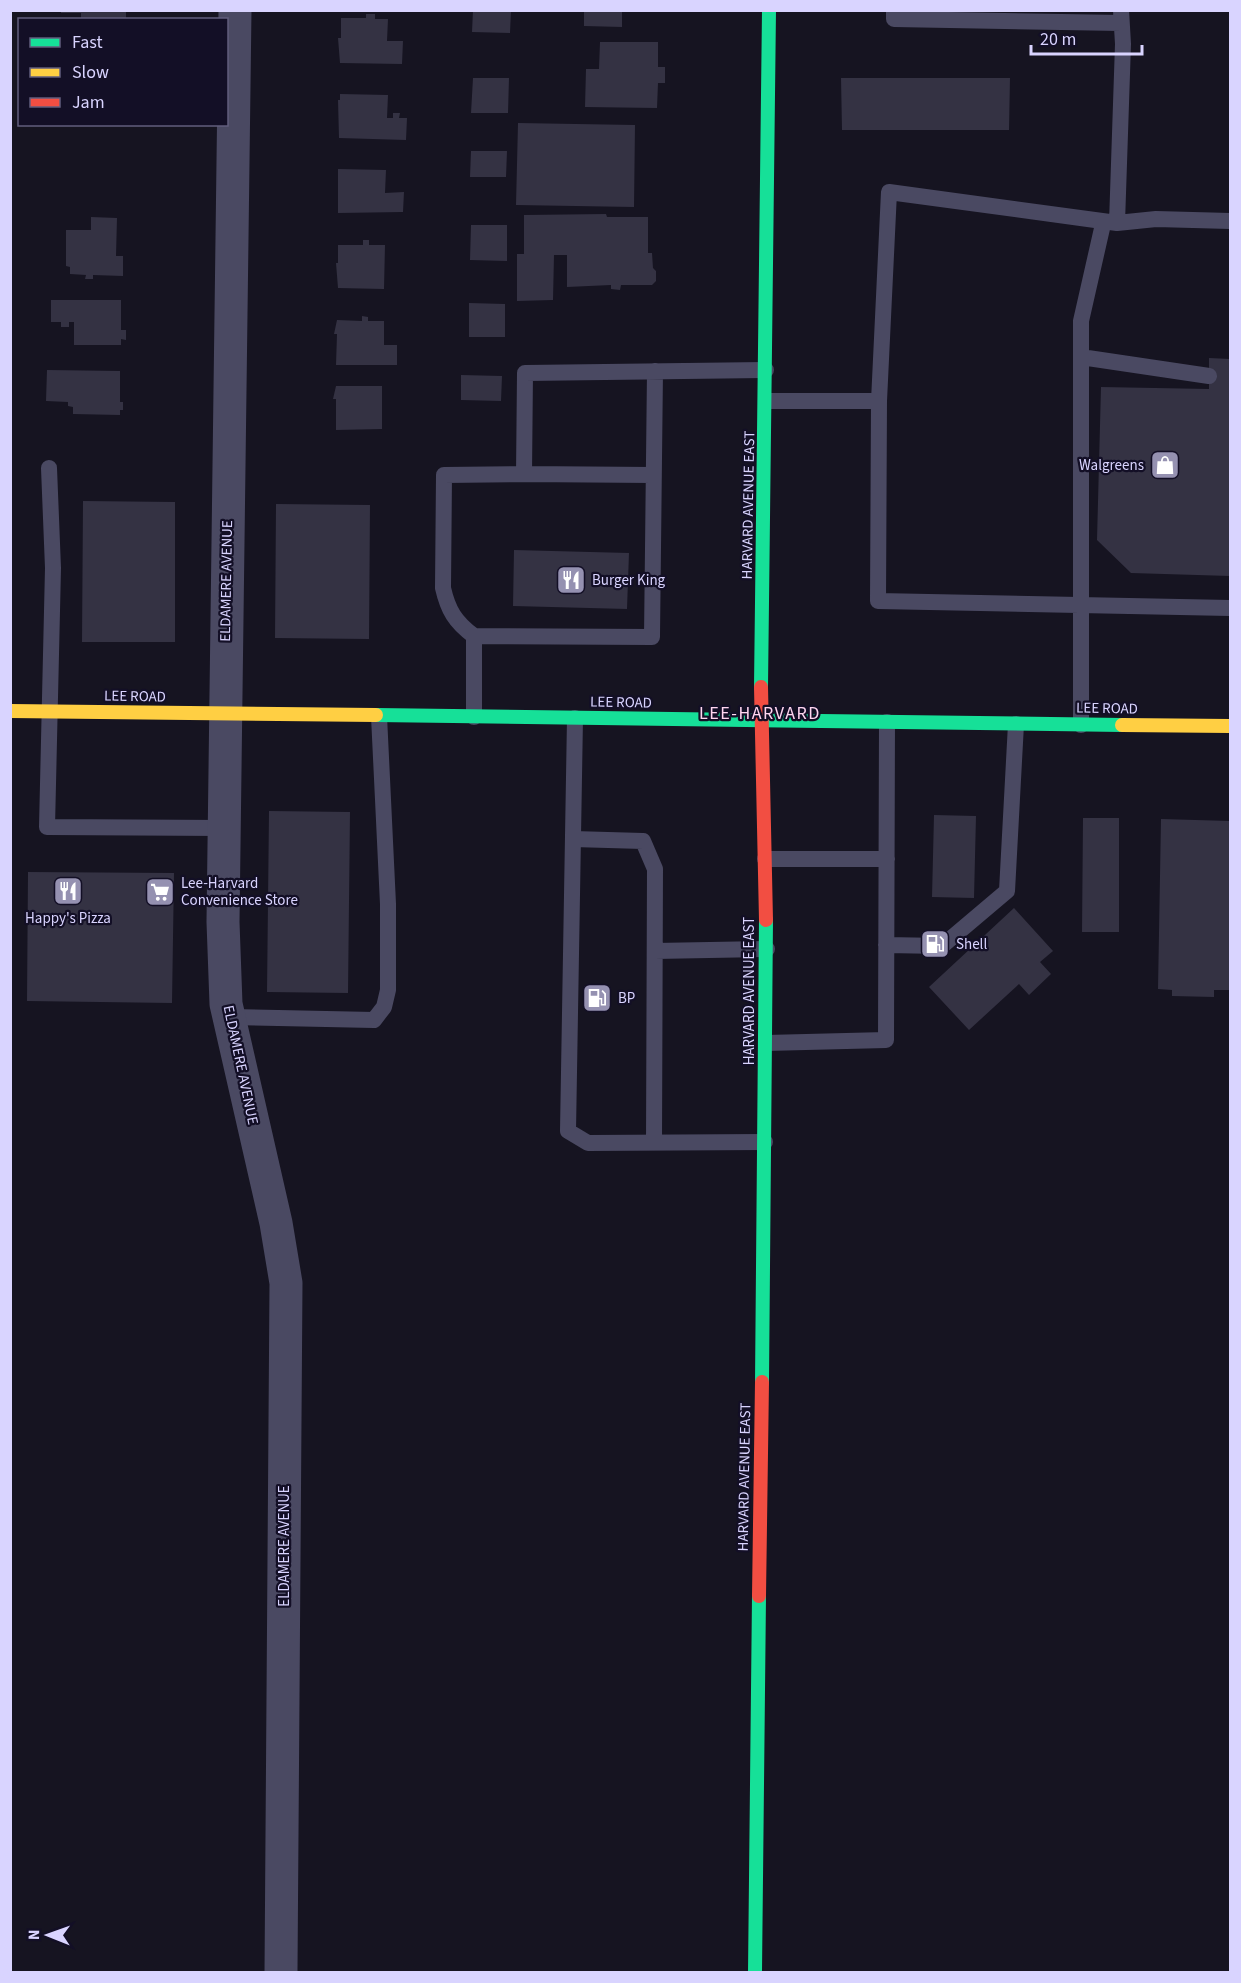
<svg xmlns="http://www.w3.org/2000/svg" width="1241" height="1983" font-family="'Source Sans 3',sans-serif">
<rect width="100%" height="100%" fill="#161421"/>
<path fill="#343243" d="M61,10H126V20H81V13H61Z
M473,10H511L510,33L472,32Z
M584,10H622V27L584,26Z
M366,14H375V19H388L387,41H403L402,64L340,63L338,38H341V18H366Z
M600,42H658V67H665V83H658L657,108L585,107L586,69H599Z
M473,78H509L508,113H471Z
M841,78H1010L1009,130H842Z
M340,94L388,95L387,118H393V113H400L399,118H407L406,140L339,138L338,100H340Z
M518,123L635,125L634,207L516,205Z
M471,151H507L506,177H470Z
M338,169L386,170L385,193L404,192L403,212L338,213Z
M606,214L607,217H648V253H652L653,268L656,271V281L652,285H621L620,290L611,289V285L567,287V255H554L553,300L517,301V254H524V215Z
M91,217L117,218L116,256H123V276L93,275V279H85L86,275L70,274V267L66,266V230H91Z
M471,225H507V261L470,260Z
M363,240H369V245H385L384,289L338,288L336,263H338V245H363Z
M51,300H121V330H126V340L121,339V345H74V322H69V327H61V322H51Z
M469,303L505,304V337H469Z
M362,316L368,317V321H384V345H397V365H336L337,334H334L337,320L362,321Z
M1209,358L1230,359V576L1131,573L1097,540L1101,387L1209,389Z
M47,370L120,371V402H123V410H120V415L73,414V407L68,406V402L46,401Z
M461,375L502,376L501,401L461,400Z
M336,386H382V429L336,430V399H333Z
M83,501L175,502V642H82Z
M276,504L370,505L369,639L275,638Z
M514,550L629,553L627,609L513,606Z
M269,811L350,812L348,993L267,992Z
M934,815L976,816L974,898L932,897Z
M1083,818H1119V932H1082Z
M1161,819L1230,821V990H1214V997L1172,996V990L1158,989Z
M28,872L174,873L172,1003L27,1001Z
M1014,908L1053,951L1040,962L1051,974L1029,995L1019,984L969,1030L929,987Z"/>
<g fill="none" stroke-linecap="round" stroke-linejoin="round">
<path stroke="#4a4962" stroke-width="16" d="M894,10V19L1121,23
M1117,223L1156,219L1230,221
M1081,357L1209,376
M655,371L652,637L474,636C455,622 448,610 443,588L444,475L524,474L525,373L766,370
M766,401H879L878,601L1230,608
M879,401L889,192L1117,223L1123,44L1121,10
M49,468L53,568L47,827L223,828
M524,474L653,475
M474,636V717
M575,718L568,1131L588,1143L765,1142
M1081,725V321L1103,224
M573,839L643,841L655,869L654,1143
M765,859H887
M886,945L942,946L1007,891L1016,724
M655,951L767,949
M229,1017L374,1020L384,1007L388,990V904L379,716
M766,1043L886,1040L887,722"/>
<path stroke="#4a4962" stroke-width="33" d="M235,10L223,922L226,1004L276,1223L286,1283L281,1972"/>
<path stroke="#16e098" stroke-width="14" d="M761,687L769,10
M376,715L1122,725
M762,1382L766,920
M755,1972L759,1596"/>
<path stroke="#ffcf43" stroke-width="14" d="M10,711L376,715
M1122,725L1230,726"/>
<path stroke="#f24e42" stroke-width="14" d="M761,687L766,920
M759,1596L762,1382"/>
</g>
<defs>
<g id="shop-square" transform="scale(1.5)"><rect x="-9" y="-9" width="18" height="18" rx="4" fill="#9591b1" stroke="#130f26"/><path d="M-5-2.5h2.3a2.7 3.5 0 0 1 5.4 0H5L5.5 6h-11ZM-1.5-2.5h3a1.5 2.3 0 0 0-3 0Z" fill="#fff"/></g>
<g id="restaurant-square" transform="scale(1.5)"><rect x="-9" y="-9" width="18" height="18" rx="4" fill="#9591b1" stroke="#130f26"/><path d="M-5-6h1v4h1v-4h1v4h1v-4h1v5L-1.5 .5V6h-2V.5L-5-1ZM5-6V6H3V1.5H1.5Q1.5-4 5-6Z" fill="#fff"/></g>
<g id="supermarket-square" transform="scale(1.5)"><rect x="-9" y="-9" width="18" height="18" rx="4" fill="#9591b1" stroke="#130f26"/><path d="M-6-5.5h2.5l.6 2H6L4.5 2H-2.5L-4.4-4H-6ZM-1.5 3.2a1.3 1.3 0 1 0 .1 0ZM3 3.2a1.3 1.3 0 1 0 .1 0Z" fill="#fff"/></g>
<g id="fuel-square" transform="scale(1.5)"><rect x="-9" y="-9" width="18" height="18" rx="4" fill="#9591b1" stroke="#130f26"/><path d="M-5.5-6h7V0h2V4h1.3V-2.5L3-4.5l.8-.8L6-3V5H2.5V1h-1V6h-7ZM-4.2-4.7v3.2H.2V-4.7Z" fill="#fff"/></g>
</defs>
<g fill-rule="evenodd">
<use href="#shop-square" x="1165" y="465"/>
<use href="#restaurant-square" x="571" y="580"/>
<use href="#restaurant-square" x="68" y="891"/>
<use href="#supermarket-square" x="160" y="892"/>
<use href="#fuel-square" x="935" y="944"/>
<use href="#fuel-square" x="597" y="998"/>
</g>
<g text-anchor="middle" stroke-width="4.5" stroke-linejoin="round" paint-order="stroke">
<g font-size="15" fill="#d9d4ff" stroke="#130f26" text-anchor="start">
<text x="1144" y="470" text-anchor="end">Walgreens</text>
<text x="592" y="585">Burger King</text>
<text x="181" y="888">Lee-Harvard<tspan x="181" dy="17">Convenience Store</tspan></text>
<text x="68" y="923" text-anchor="middle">Happy's Pizza</text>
<text x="956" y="949">Shell</text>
<text x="618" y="1003">BP</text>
</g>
<g font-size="15" fill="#d9d4ff" stroke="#130f26">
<text transform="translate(748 505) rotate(-89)" y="5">HARVARD AVENUE EAST</text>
<text transform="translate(226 581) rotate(-89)" y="5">ELDAMERE AVENUE</text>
<text transform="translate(135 696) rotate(1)" y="5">LEE ROAD</text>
<text transform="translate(621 702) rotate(1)" y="5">LEE ROAD</text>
<text transform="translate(1107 708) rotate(1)" y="5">LEE ROAD</text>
<text transform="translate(749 991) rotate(-90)" y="5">HARVARD AVENUE EAST</text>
<text transform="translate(241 1065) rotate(78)" y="5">ELDAMERE AVENUE</text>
<text transform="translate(744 1477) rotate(-89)" y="5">HARVARD AVENUE EAST</text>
<text transform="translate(284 1546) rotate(-90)" y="5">ELDAMERE AVENUE</text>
</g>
<g font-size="18" letter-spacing="1.5" fill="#ffd6f0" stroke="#130f26">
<text x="760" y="719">LEE-HARVARD</text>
</g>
</g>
<rect width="1241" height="1983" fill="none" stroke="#d9d4ff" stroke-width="24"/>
<rect x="18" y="18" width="210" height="108" fill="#130f26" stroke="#625e7d" stroke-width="1.5"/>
<rect x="30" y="38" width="30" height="9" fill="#16e098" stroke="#625e7d" stroke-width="1.5"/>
<text x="72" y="48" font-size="18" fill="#d9d4ff">Fast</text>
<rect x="30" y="68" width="30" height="9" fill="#ffcf43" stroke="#625e7d" stroke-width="1.5"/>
<text x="72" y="78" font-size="18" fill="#d9d4ff">Slow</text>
<rect x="30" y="98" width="30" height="9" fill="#f24e42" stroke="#625e7d" stroke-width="1.5"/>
<text x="72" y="108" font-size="18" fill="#d9d4ff">Jam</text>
<g transform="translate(48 1935) rotate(271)" stroke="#130f26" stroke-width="4.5" paint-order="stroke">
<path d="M0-4.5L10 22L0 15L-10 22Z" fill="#d9d4ff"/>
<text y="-9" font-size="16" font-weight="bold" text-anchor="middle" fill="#d9d4ff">N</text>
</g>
<path d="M1031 45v9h111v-9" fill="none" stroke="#d9d4ff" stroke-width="3"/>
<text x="1040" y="45" font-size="18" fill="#d9d4ff" stroke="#130f26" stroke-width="4.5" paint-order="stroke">20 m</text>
</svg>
